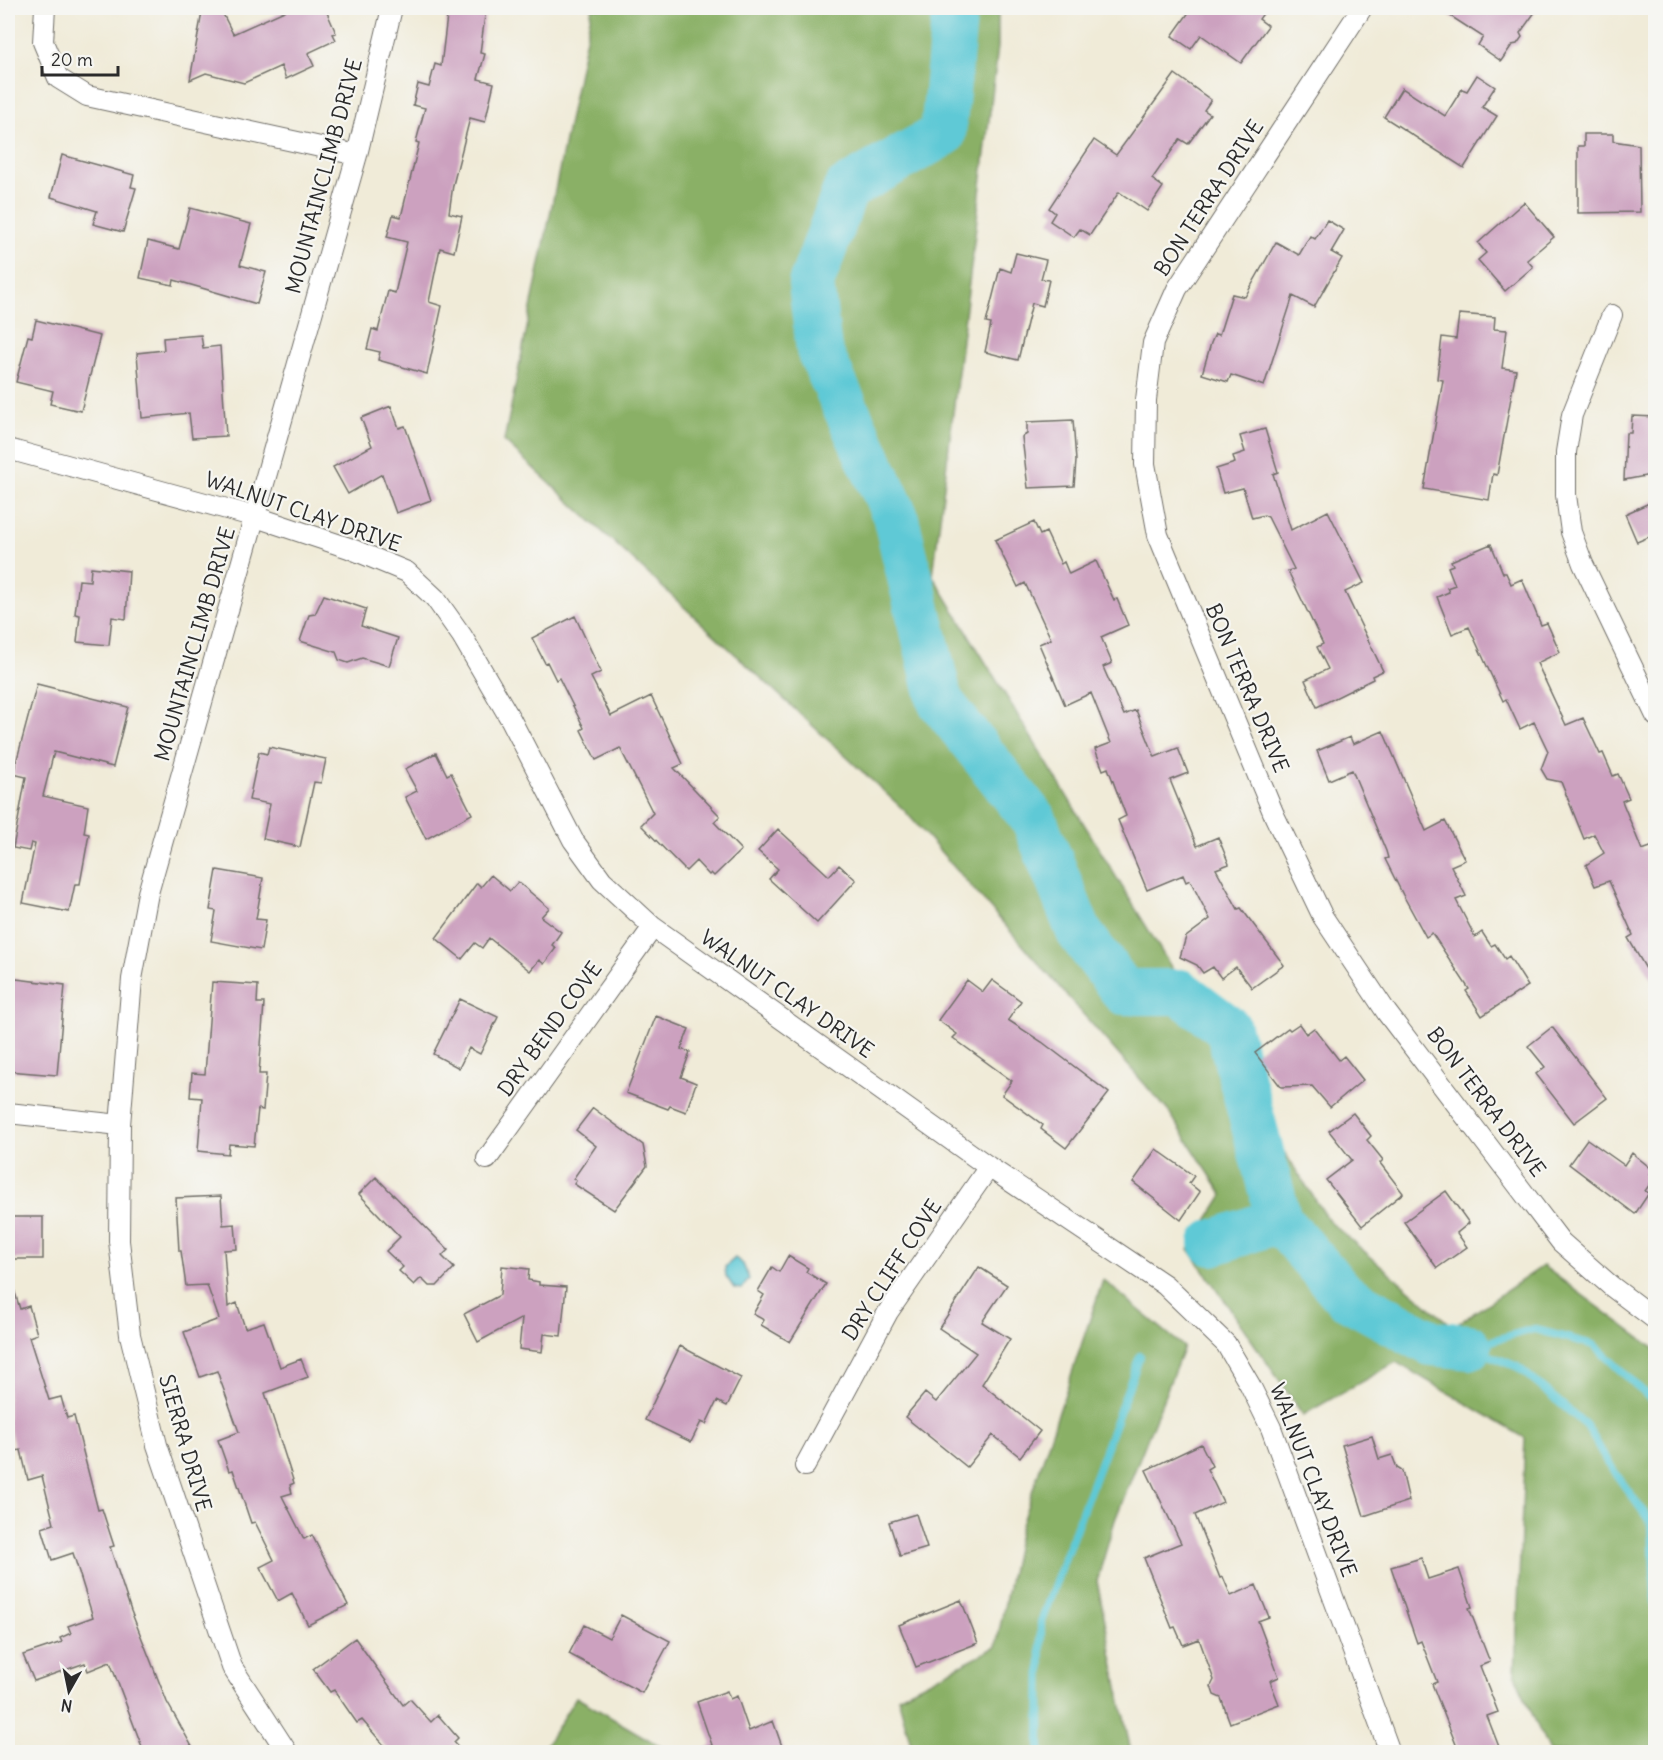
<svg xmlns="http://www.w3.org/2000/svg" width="1663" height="1760" font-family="Delius,sans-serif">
<rect width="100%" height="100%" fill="#f6f6f2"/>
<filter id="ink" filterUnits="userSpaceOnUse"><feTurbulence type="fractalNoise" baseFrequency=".0167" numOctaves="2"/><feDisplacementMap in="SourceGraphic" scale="12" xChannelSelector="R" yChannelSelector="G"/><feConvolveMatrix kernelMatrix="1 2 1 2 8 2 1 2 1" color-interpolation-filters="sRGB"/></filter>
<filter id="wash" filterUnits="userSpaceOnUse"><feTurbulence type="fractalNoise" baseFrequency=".008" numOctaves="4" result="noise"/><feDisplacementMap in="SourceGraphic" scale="24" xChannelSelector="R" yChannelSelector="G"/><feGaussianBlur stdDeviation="1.35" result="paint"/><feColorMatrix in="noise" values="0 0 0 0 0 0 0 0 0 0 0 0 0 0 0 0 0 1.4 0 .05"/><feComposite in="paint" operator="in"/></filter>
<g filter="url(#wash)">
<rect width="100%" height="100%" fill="#f0ebd8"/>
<path fill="#8ab066" stroke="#5a6e48" stroke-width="1.5" d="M592,8H998V47L933,576L1280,1146L1330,1222L1453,1327L1543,1266L1655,1349V1752H1549L1515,1675L1525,1438L1396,1362L1303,1415L1189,1249L1223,1195L1169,1112L904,810L504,441Z
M1103,1280L1184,1347L1115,1520L1097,1581L1131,1752H913L898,1697L996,1647L1020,1528Z
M576,1697L670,1752H544L542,1751Z"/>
<path fill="#5ec9d6" stroke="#447a80" stroke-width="1.5" d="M735,1258L743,1264L749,1279L742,1289L734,1288L726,1276L725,1267Z"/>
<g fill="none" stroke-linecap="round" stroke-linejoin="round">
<path stroke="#5ec9d6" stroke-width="8" d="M1469,1347L1518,1367L1587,1426L1608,1463L1652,1524L1656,1615
M1469,1347L1534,1329L1594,1345L1656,1404
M1040,1752L1041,1622L1140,1356"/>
<path stroke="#5ec9d6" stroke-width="46" d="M955,8L943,134L846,189L811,284L819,350L895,515L940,701L1034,820L1079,932L1124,992H1180L1228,1028L1279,1220L1212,1243
M1279,1220L1345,1296L1431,1343L1469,1347"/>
</g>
<g id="blocks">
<path fill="#cca1bf" d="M212,8H220L233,34L291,8H325L336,33L333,34L336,40L308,53L314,66L286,79L281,66L244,83L206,73L190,80L202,12Z
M448,8H486L480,53L485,54L478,79L494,83L485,122L470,118L453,185L449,213L462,216L454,252L440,248L429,302L442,306L427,374L378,360L380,352L367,349L372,329L378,331L388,291L395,293L407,242L387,237L393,215L401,217L419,143L416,142L425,108L413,105L418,84L429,87L435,64L441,66Z
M1192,8H1267L1259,19L1268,26L1241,63L1201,35L1191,49L1172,36Z
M1438,8H1538L1520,33L1522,37L1517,44L1512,45L1501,61L1478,45L1483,37Z
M1175,74L1211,100L1204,110L1210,114L1188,144L1180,139L1152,179L1163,187L1147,211L1119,192L1090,235L1080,229L1074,237L1050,221L1055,213L1049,208L1094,140L1116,155Z
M1477,75L1495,87L1482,107L1497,116L1464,168L1384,117L1402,88L1445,116L1462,89L1467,91Z
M1584,134H1613V141L1639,145L1640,212L1578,213V146H1584Z
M62,155L134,175L131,187L136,188L123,232L93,224L97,211L51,197Z
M1524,202L1554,237L1527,260L1533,267L1505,291L1478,260L1486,253L1478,243Z
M190,208L251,224L240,265L266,272L257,304L174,280L173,285L140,278L148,241L179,249Z
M1327,220L1344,230L1331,252L1342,258L1314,307L1293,296L1264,386L1231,375L1228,382L1202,374L1211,343L1215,334L1219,335L1232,294L1245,297L1276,242L1299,255L1310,236L1315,239Z
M1016,253L1046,260L1041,279L1049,280L1043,306L1032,303L1018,360L985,352L991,324L986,323L1000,268L1011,272Z
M1459,314L1495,317L1494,329L1507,330L1502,368L1516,370L1497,475L1493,474L1489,500L1424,489L1443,380L1437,379L1442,337L1456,339Z
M36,320L100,336L81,411L50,404L53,391L16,382L28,336L32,337Z
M201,335L203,348L220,346L226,436L192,438L189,413L142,418L137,353L164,350L163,338Z
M391,406L399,428L405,426L431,500L396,513L382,474L348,494L333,467L372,446L361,418Z
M1632,416L1656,417V474L1624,480L1626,433H1631Z
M1073,420L1076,461L1074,486L1028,488L1022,437L1027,434V422Z
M1265,429L1278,472L1273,474L1291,530L1328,511L1364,583L1345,592L1383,671L1372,676L1373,679L1317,707L1305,680L1328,669L1317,647L1323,644L1288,571L1294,569L1268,517L1264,515L1252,518L1243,488L1223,493L1216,469L1235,463L1233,456L1245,452L1240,436Z
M1656,500V534L1637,542L1625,514Z
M1034,522L1040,535L1046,532L1061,564L1064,562L1069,574L1096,561L1114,600L1117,599L1128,625L1101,637L1112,663L1103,667L1124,715L1136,710L1155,757L1178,748L1188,773L1170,780L1197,846L1218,837L1229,864L1216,869L1238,909L1241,908L1284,965L1252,988L1236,967L1221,978L1213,967L1203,973L1197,965L1180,957L1186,937L1210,919L1190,880L1186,882L1183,875L1147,890L1118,820L1126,816L1108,768L1103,770L1095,749L1111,743L1091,693L1065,705L1039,644L1051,639L1025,583L1018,587L995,540Z
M1491,544L1503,573H1506L1511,584L1522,579L1541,625L1547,623L1560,652L1537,663L1566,725L1583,718L1600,754L1603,753L1613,776L1618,774L1629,798L1622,801L1642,850L1656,845V986L1628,938L1633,935L1609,881L1595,886L1586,865L1604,853L1594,834L1584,839L1561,782L1547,779L1541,769L1548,751L1534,722L1520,729L1506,699L1503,701L1469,627L1452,634L1437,597L1449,592L1447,588L1455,585L1448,567L1453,565L1451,561Z
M91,567L129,571L126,619L112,617L109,645L77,642L80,615L75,614L79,580L90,581Z
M324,595L366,609L361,626L398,638L389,666L362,658L348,663L339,660L336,652L300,641L309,615L315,614Z
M575,616L601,672L591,677L611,716L651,696L683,764L674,768L720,816L714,822L741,850L714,876L711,873L709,875L696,861L686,871L641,825L653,813L620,748L596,760L581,730L584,728L559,678L556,680L547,662L545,663L532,638Z
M37,684L128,707L113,767L54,752L43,796L88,806L84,833L89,834L80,884H75L69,912L23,903L35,844L31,843L29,851L13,848L26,777L13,774Z
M1383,731L1426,831L1445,821L1465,860L1451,866L1466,896L1456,900L1475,937L1482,932L1491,946L1495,944L1505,959L1509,956L1528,986L1482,1016L1466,991L1469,989L1432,933L1426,937L1403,895L1385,859L1388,858L1386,851L1352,770L1329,780L1317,751L1350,737L1353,744Z
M269,747L326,759L321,783L314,782L300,847L263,839L270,804L249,800L259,752L267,754Z
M436,753L447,775L451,773L472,814L426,839L405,797L417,791L405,769Z
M778,829L829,876L839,865L856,880L817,923L769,879L778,869L758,851Z
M217,870L263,878L256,919L266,920L261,950L211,941L216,911L210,910Z
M491,875L510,891L518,882L549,908L541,917L561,932L552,945L556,948L544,964L539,960L530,971L489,938L482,948L475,943L462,959L436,938L477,883L481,887Z
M8,978L65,985L57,1075L8,1071Z
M967,980L983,992L992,980L1021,1001L1008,1020L1042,1042L1109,1093L1066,1148L1041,1129L1043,1125L1002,1095L1012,1081L953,1038L957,1034L938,1020Z
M212,982L258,985L257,1003H264L259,1074H266L263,1110L258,1109L254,1146L229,1144L228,1154L198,1151L202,1098L190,1097L192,1073L205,1074Z
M460,999L498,1017L480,1054L469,1048L459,1068L433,1054Z
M656,1016L689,1029L681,1049L690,1052L681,1077L696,1083L686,1112L670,1106L668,1109L626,1093Z
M1299,1024L1306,1034L1314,1028L1339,1060L1344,1056L1363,1080L1330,1107L1312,1086L1281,1087L1255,1053L1288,1028L1290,1030Z
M1552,1027L1607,1098L1574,1123L1536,1074L1545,1067L1528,1046Z
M593,1108L643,1145L647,1166L614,1210L574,1184L576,1181L573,1179L596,1146L576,1130Z
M1353,1113L1371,1136L1367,1140L1383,1160L1380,1163L1403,1193L1362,1226L1326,1180L1352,1160L1329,1131Z
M1587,1139L1624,1165L1632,1153L1653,1170L1650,1174L1655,1177L1645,1191L1649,1193L1635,1214L1569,1164Z
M1156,1149L1194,1176L1189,1183L1200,1192L1181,1220L1133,1182Z
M376,1177L448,1250L442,1256L454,1268L437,1286H429L421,1278L414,1285L399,1271L403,1267L386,1251L400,1237L359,1194Z
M1446,1191L1469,1223L1457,1233L1467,1247L1437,1268L1404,1222Z
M221,1196L223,1225L235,1224L237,1249L224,1250L228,1307L237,1303L245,1328L264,1322L280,1367L301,1359L308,1377L265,1393L294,1483L290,1485L292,1493L282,1496L304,1539L312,1535L348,1605L308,1625L292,1593L278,1601L260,1567L274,1560L255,1522L251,1523L233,1470L229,1471L218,1440L239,1432L217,1371L200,1377L184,1332L219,1319L207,1285L186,1286L181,1251H179L176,1198Z
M8,1217H43V1259H8Z
M788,1256L808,1268L806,1272L826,1284L790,1342L761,1325L764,1320L753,1314L764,1295L758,1291L772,1267L779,1272Z
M502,1266L529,1269L528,1280L539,1282V1285L566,1287L561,1336L544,1334L542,1352L519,1349L522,1318L478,1342L464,1314L500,1295Z
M979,1267L1007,1285L982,1322L1010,1339L982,1384L1040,1431L1020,1457L993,1435L967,1467L905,1417L925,1393L936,1402L976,1353L939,1328Z
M12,1283L20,1309L29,1306L37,1334L29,1337L49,1400L61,1397L67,1418L74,1416L98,1510L102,1509L114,1546L110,1547L131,1611L167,1702L195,1752H144L110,1662L88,1671L85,1663L34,1681L23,1655L62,1642L60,1638L71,1633L68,1626L93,1617L73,1553L52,1560L42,1528L54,1524L42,1476L28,1480L21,1450L15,1451L8,1422V1284Z
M680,1346L741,1378L727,1406L717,1401L706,1424L701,1422L691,1442L645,1420Z
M1372,1436L1379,1459L1392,1455L1397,1468L1402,1471L1409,1501L1364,1516L1342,1445Z
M1201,1444L1212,1466L1207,1469L1223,1502L1195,1515L1220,1578L1223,1577L1231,1596L1256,1585L1269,1617L1258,1621L1279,1677L1270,1681L1279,1704L1230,1723L1221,1698L1214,1695L1211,1686L1214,1680L1199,1639L1183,1645L1175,1627L1172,1628L1144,1558L1181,1543L1146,1470Z
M916,1514L927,1548L900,1556L889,1522Z
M1421,1558L1428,1579L1459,1569L1472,1607L1469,1608L1490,1662L1480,1666L1498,1712L1487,1716L1501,1752H1459L1432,1684L1437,1682L1421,1641L1417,1643L1391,1567Z
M961,1600L978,1643L916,1667L899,1625Z
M621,1615L670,1641L642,1693L569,1654L584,1625L609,1638Z
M355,1638L403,1705L410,1699L431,1722L438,1715L458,1738L454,1742L463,1752H390L362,1720L357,1723L334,1690L330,1692L313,1669Z
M727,1691L730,1699L737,1696L749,1731L773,1721L784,1752H698L712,1745L697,1702Z"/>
</g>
</g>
<g filter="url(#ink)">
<use href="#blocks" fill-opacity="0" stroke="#706e68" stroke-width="1.5"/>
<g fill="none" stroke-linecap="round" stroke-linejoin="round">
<g stroke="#706e68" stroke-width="22">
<path id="street" d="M45,8L43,42L58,78L87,96L357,155
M1362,8L1177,289L1153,343L1146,400L1145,464L1158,535L1275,817L1323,917L1387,1013L1561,1242L1611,1286L1656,1320
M1612,315L1572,415L1566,452V495L1571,532L1583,564L1656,716
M8,449L256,517L349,548L407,572L435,598L462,636L511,720L573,840L602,880L653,927L989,1167L1165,1285L1226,1344L1250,1385L1271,1428L1390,1752
M8,1113L120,1125
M487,1159L653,927
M805,1466L888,1312L989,1167
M287,1752L232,1667L157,1445L130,1335L119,1241L120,1125L132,979L148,893L357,155L392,8"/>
</g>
<use href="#street" stroke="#fff" stroke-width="20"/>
</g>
</g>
<g text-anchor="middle" stroke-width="4.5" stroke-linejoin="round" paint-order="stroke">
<g font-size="21" fill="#2b2b2b" stroke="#f6f6f2">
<text transform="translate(324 176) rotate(-75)" y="7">MOUNTAINCLIMB DRIVE</text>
<text transform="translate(1209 198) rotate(-57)" y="7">BON TERRA DRIVE</text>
<text transform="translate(303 512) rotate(19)" y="7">WALNUT CLAY DRIVE</text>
<text transform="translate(195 644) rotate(-74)" y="7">MOUNTAINCLIMB DRIVE</text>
<text transform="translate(1247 688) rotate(67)" y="7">BON TERRA DRIVE</text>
<text transform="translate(787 994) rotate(35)" y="7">WALNUT CLAY DRIVE</text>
<text transform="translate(550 1029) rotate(-54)" y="7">DRY BEND COVE</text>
<text transform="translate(1486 1102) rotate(53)" y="7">BON TERRA DRIVE</text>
<text transform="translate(892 1270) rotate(-57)" y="7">DRY CLIFF COVE</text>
<text transform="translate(185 1443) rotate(74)" y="7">SIERRA DRIVE</text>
<text transform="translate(1313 1480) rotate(69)" y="7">WALNUT CLAY DRIVE</text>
</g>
</g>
<rect width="1663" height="1760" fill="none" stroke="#f6f6f2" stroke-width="30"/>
<g transform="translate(69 1691) rotate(189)" stroke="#f6f6f2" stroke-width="4.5" paint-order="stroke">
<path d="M0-4.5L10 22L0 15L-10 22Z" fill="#2b2b2b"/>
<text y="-9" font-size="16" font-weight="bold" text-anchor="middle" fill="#2b2b2b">N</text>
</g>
<path d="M42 66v9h76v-9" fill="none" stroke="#2b2b2b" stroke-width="3"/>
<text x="51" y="66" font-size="18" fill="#2b2b2b" stroke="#f6f6f2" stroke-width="4.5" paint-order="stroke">20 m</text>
</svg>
